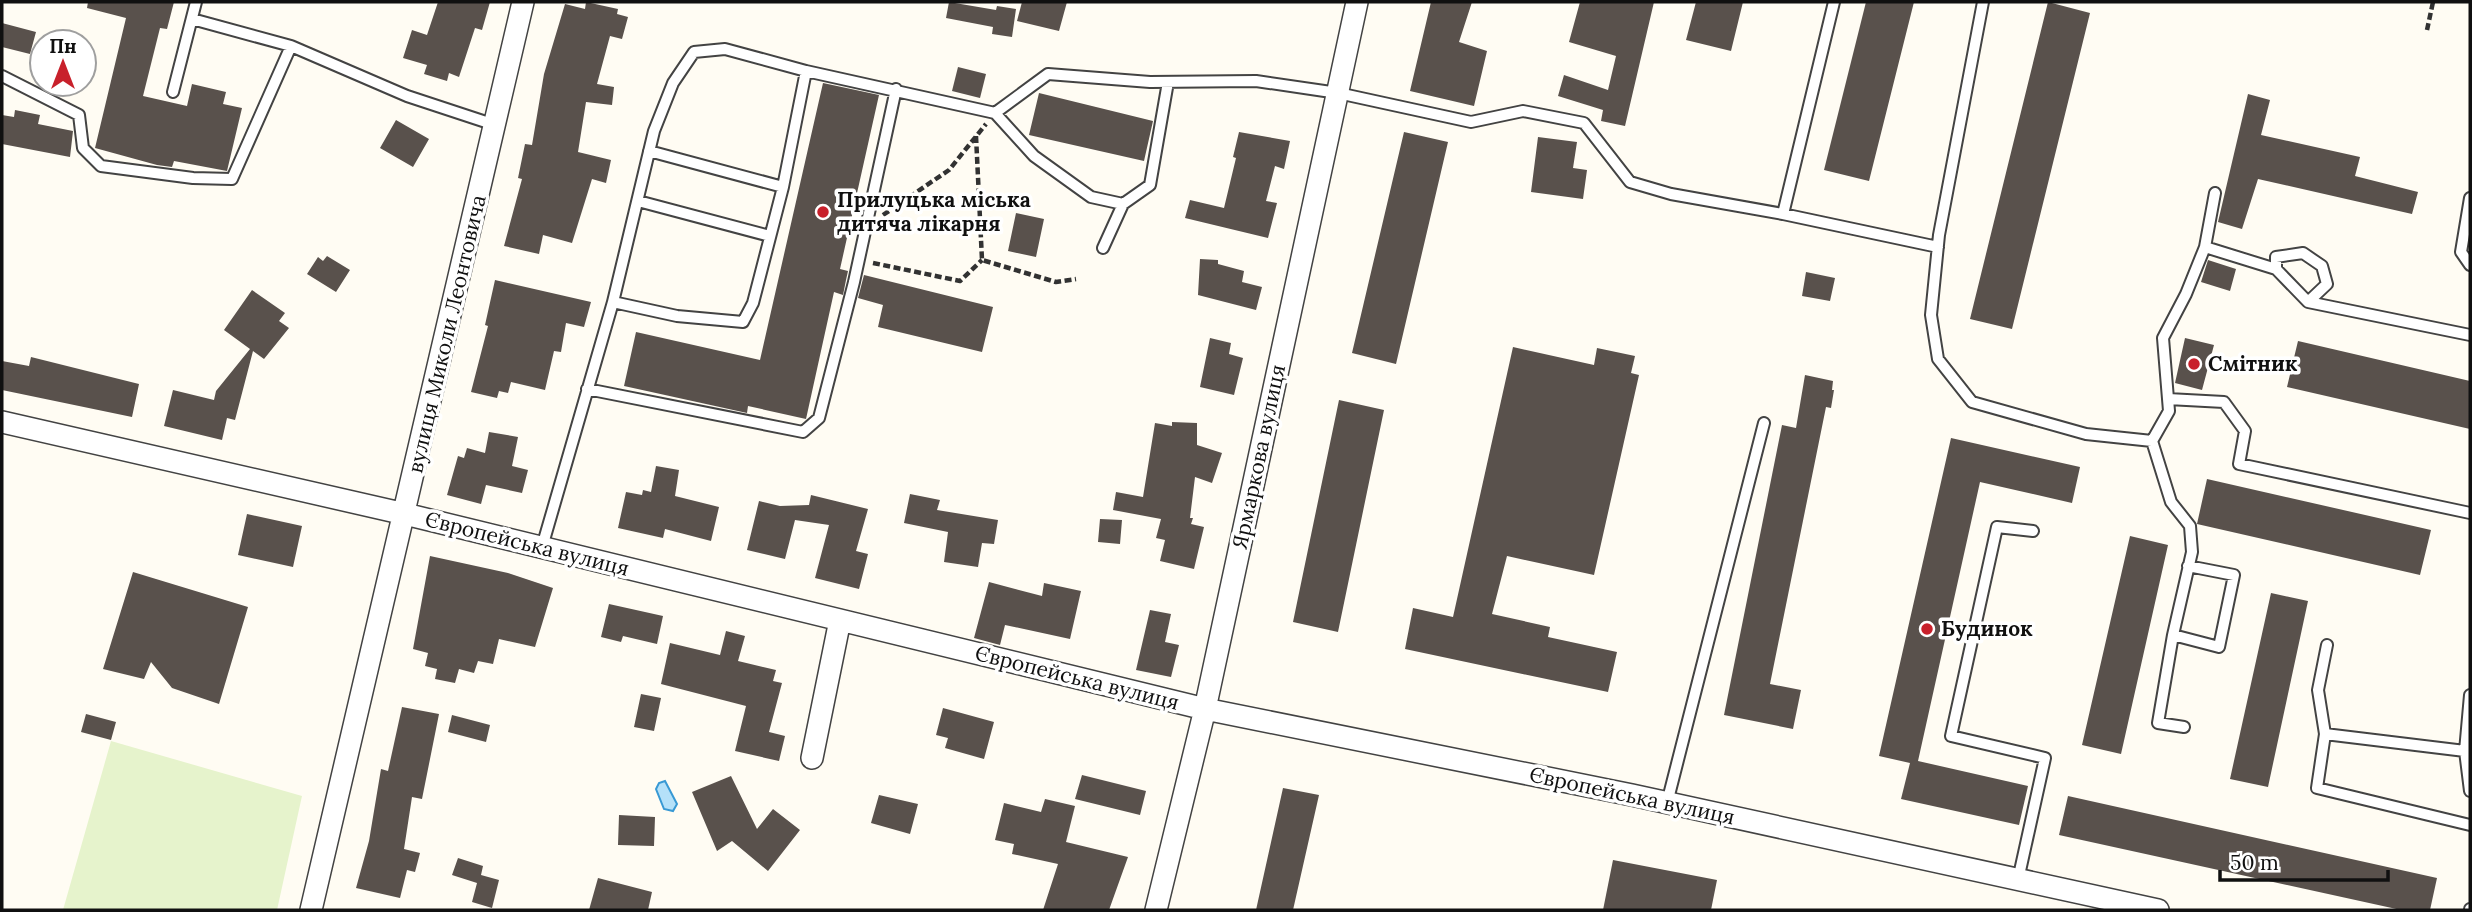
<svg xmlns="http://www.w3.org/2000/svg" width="2472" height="912" font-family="Lora,serif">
<rect width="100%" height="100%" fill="#fffcf3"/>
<path fill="#e6f3cc" d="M111,741L302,796L277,910H63Z"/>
<path fill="#b5e1f9" stroke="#3899d4" stroke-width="2" d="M665,781L677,804L673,811L664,809L656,789L659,783Z"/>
<path fill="#59514c" d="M88,2H174L167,29L160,28L143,96L187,106L192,84L226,92L223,104L242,108L227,171L174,161L172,167L157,165L95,148L126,18L87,8Z
M438,2H490L482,30L475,28L459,77L449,73L447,81L424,74L427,65L403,58L412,30L427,35Z
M586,2L618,9L617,14L628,17L622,39L610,36L597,84L614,87L612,105L586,102L578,152L611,160L606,183L592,179L572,243L543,235L539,254L504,246L522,179L518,178L525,144L532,145L544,74L565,4L585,9Z
M949,2L996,10L997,6L1016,9L1012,37L992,34L993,27L946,18Z
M1022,2H1067L1059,31L1017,21Z
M1431,2H1472L1459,42L1487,51L1474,106L1410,91Z
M1580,2H1654L1625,126L1601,121L1603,110L1558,96L1564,75L1608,90L1616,56L1569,42Z
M1696,2H1743L1731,51L1686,40Z
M1866,2H1914L1869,181L1824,170Z
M2048,2L2090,13L2012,329L1970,319Z
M2,23L36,32L30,54L2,47Z
M958,67L986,74L980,98L952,91Z
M823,83L879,95L840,269L848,271L846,280L843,295L834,292L806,419L748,406L747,413L624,386L636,332L760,360Z
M1039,93L1153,121L1144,161L1029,135Z
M2248,94L2270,100L2261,135L2360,157L2355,176L2418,192L2412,214L2258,179L2242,229L2218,222Z
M15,110L40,115L38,124L73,131L70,157L2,144V115L14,117Z
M396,120L429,139L413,167L380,148Z
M1239,132L1290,141L1284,169L1275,166L1266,201L1277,203L1268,238L1185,218L1190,200L1224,208L1236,158L1233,157Z
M1404,132L1448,142L1396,364L1352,353Z
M1538,137L1577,142L1573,168L1587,170L1583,199L1531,192Z
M1016,213L1044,219L1036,257L1008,251Z
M327,256L350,270L336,292L307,274L318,257L323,261Z
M1200,259L1218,260V264L1244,271L1242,282L1262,287L1256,310L1198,295Z
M2208,260L2236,269L2230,291L2201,282Z
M1806,272L1835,278L1830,301L1802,296Z
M864,275L993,307L982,352L878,327L883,305L858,298Z
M495,280L591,302L584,327L566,323L561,352L554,351L545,390L511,382L508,393L499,391L497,398L471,392L488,326L485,325Z
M252,290L285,313L279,321L289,328L264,359L253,351L235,420L227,418L222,440L164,426L173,390L214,400L216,391L250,349L224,330Z
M1210,338L1231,343L1229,354L1243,358L1234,395L1200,387Z
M2185,338L2214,345L2202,390L2175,383Z
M2298,341L2470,381V429L2287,387Z
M1513,347L1594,365L1597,348L1635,356L1631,373L1639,375L1594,575L1507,556L1492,614L1550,627L1548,637L1617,652L1608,692L1405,649L1413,608L1453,617Z
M31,357L139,384L132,417L2,390V361L29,366Z
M1805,375L1833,381L1832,390H1834L1831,408L1826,407L1770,684L1801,690L1793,729L1724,715L1782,425L1796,428Z
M1339,400L1384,410L1338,632L1293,622Z
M1172,422L1197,423V445L1222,453L1212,483L1195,477L1190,518H1193L1191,524L1204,527L1194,569L1160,561L1165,540L1156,538L1161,519L1113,510L1116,492L1143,497L1155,423L1172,426Z
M489,432L518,437L512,466L528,470L522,493L486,485L481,504L447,495L458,456L464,458L467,448L485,453Z
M1951,438L2080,467L2072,503L1980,482L1918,761L2028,786L2019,825L1901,799L1910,763L1879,756Z
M656,466L679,470L675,496L719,507L711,541L665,529L663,538L618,528L626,492L642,495L643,490L651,492Z
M2207,479L2431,530L2420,575L2197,524Z
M910,494L940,500L937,510L998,520L994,544L982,543L978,567L944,562L948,532L904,523Z
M811,495L868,509L856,551L868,554L859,589L815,578L829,525L795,520L785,559L747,550L759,501L780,506L809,505Z
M247,514L302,526L293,567L238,555Z
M1100,519L1122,520L1120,544L1098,542Z
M2130,536L2168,545L2121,754L2082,745Z
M430,556L508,573L553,588L535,647L499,639L493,664L478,661L474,673L459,669L455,683L435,679L437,669L425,666L428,653L413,649Z
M133,572L248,607L219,704L172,688L151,662L144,679L103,669Z
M989,582L1042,596L1044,583L1081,591L1070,639L1005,625L1000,645L974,638Z
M2271,593L2308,601L2268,787L2230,779Z
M609,604L663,616L657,644L623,636L621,642L601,637Z
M1150,610L1171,614L1165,642L1179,645L1171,677L1136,670Z
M726,631L745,636L738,661L776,670L773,681L782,683L769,732L785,736L779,761L735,751L746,706L661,684L670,643L720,655Z
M641,694L661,698L654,731L634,727Z
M402,707L439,714L422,799L412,797L404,849L420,853L415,872L407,870L400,898L356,888L369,841L381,769L388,771Z
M943,708L994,722L984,759L945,748L948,738L936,735Z
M86,714L116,722L111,740L81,732Z
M452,715L490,725L486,742L448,732Z
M1082,775L1146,791L1140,815L1075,799Z
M731,776L757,829L773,809L800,830L768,871L732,841L717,851L692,792Z
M1283,788L1319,795L1293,910H1256Z
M879,795L918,804L910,834L871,823Z
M2068,796L2437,878L2430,910H2401L2059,835Z
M1045,799L1075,806L1066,842L1128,857L1109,910H1043L1058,864L1012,854L1014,844L995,840L1004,803L1041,812Z
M619,815L655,817L654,846L618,845Z
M458,858L483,866L481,875L499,880L492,908L472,902L477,883L452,875Z
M1613,860L1717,880L1711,910H1603Z
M598,878L652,892L648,910H589Z"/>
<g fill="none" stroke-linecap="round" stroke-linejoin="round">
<g stroke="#434343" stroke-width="14">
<path id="service" d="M1834,2L1783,214L1938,247
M1983,2L1939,235L1931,315L1938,359L1972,402L2086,434L2152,441L2169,411L2163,338L2186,294L2205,247L2215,193
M192,19L291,46L407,96L495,125
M806,71L725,49L694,52L673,83L654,131L613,302L677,316L743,322L753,303L783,187L806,71L995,113L1048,74L1150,82L1256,81L1338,93L1471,122L1523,111L1584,123L1630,182L1671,194L1783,214
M2,76L79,115L83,148L101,166L193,178L232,179L291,46
M173,92L196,2
M995,113L1034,156L1091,197L1123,204L1150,185L1168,82
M649,151L783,187
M2470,198L2461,252L2470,265
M638,201L770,236
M2205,247L2276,269L2308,302L2470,335
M1103,248L1123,204
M2276,269V257L2303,253L2322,266L2327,284L2308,302
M587,389L803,432L819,418L854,282L896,89
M2168,399L2224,402L2245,431L2239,464L2470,513
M2152,441L2171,502L2190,526L2192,552L2173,635L2219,647L2234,575L2188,566
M542,547L613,302
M2173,635L2158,723L2184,727
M2470,695L2465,751L2470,791
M2325,734L2318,690L2327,645
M2465,751L2325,734L2317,788L2470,825
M1667,803L1764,423
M2018,880L2045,758L1951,736L1997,527L2033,531
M2470,910V909"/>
</g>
<g stroke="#434343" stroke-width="24">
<path id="minor" d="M2,422L405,514L1205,709L1632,795L2158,910
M812,758L840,620
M311,910L523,2
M1156,910L1205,709L1357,2"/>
</g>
<path stroke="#323232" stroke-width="4.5" stroke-dasharray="7 3.5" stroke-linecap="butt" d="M2427,30L2433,2
M976,136L982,260L1056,282L1076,279
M883,215L949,170L986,124
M873,263L960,281L982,260"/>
<use href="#service" stroke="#fff" stroke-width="10"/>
<use href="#minor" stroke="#fff" stroke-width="21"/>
</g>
<g fill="#c8202b" stroke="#fff" stroke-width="2.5">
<circle cx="823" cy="212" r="7"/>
<circle cx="2194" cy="364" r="7"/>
<circle cx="1927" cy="629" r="7"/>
</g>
<g text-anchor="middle" stroke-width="7" stroke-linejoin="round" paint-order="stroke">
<g font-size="21" font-weight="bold" fill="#101010" stroke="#fff" text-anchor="start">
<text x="837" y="207">Прилуцька міська<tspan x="837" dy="24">дитяча лікарня</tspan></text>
<text x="2208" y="371">Смітник</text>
<text x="1941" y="636">Будинок</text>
</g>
<g font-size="21" fill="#101010" stroke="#fff">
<text transform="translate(447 334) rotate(-77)" y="7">вулиця Миколи Леонтовича</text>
<text transform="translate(1259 457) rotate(-78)" y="7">Ярмаркова вулиця</text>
<text transform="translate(527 544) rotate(14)" y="7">Європейська вулиця</text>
<text transform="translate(1077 678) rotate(14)" y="7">Європейська вулиця</text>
<text transform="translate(1632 796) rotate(12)" y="7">Європейська вулиця</text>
</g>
</g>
<rect width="2472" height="912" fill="none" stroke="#101010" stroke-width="7"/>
<g transform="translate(63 63)"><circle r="33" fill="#ffffff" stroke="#9f9f9f" stroke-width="2"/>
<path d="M0-5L12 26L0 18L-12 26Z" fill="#c8202b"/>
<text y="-10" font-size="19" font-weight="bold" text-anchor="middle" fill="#101010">Пн</text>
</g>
<path d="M2220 870v10h168v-10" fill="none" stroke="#101010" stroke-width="3.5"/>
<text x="2230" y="870" font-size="21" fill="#101010" stroke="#ffffff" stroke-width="5" paint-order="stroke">50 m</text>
</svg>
